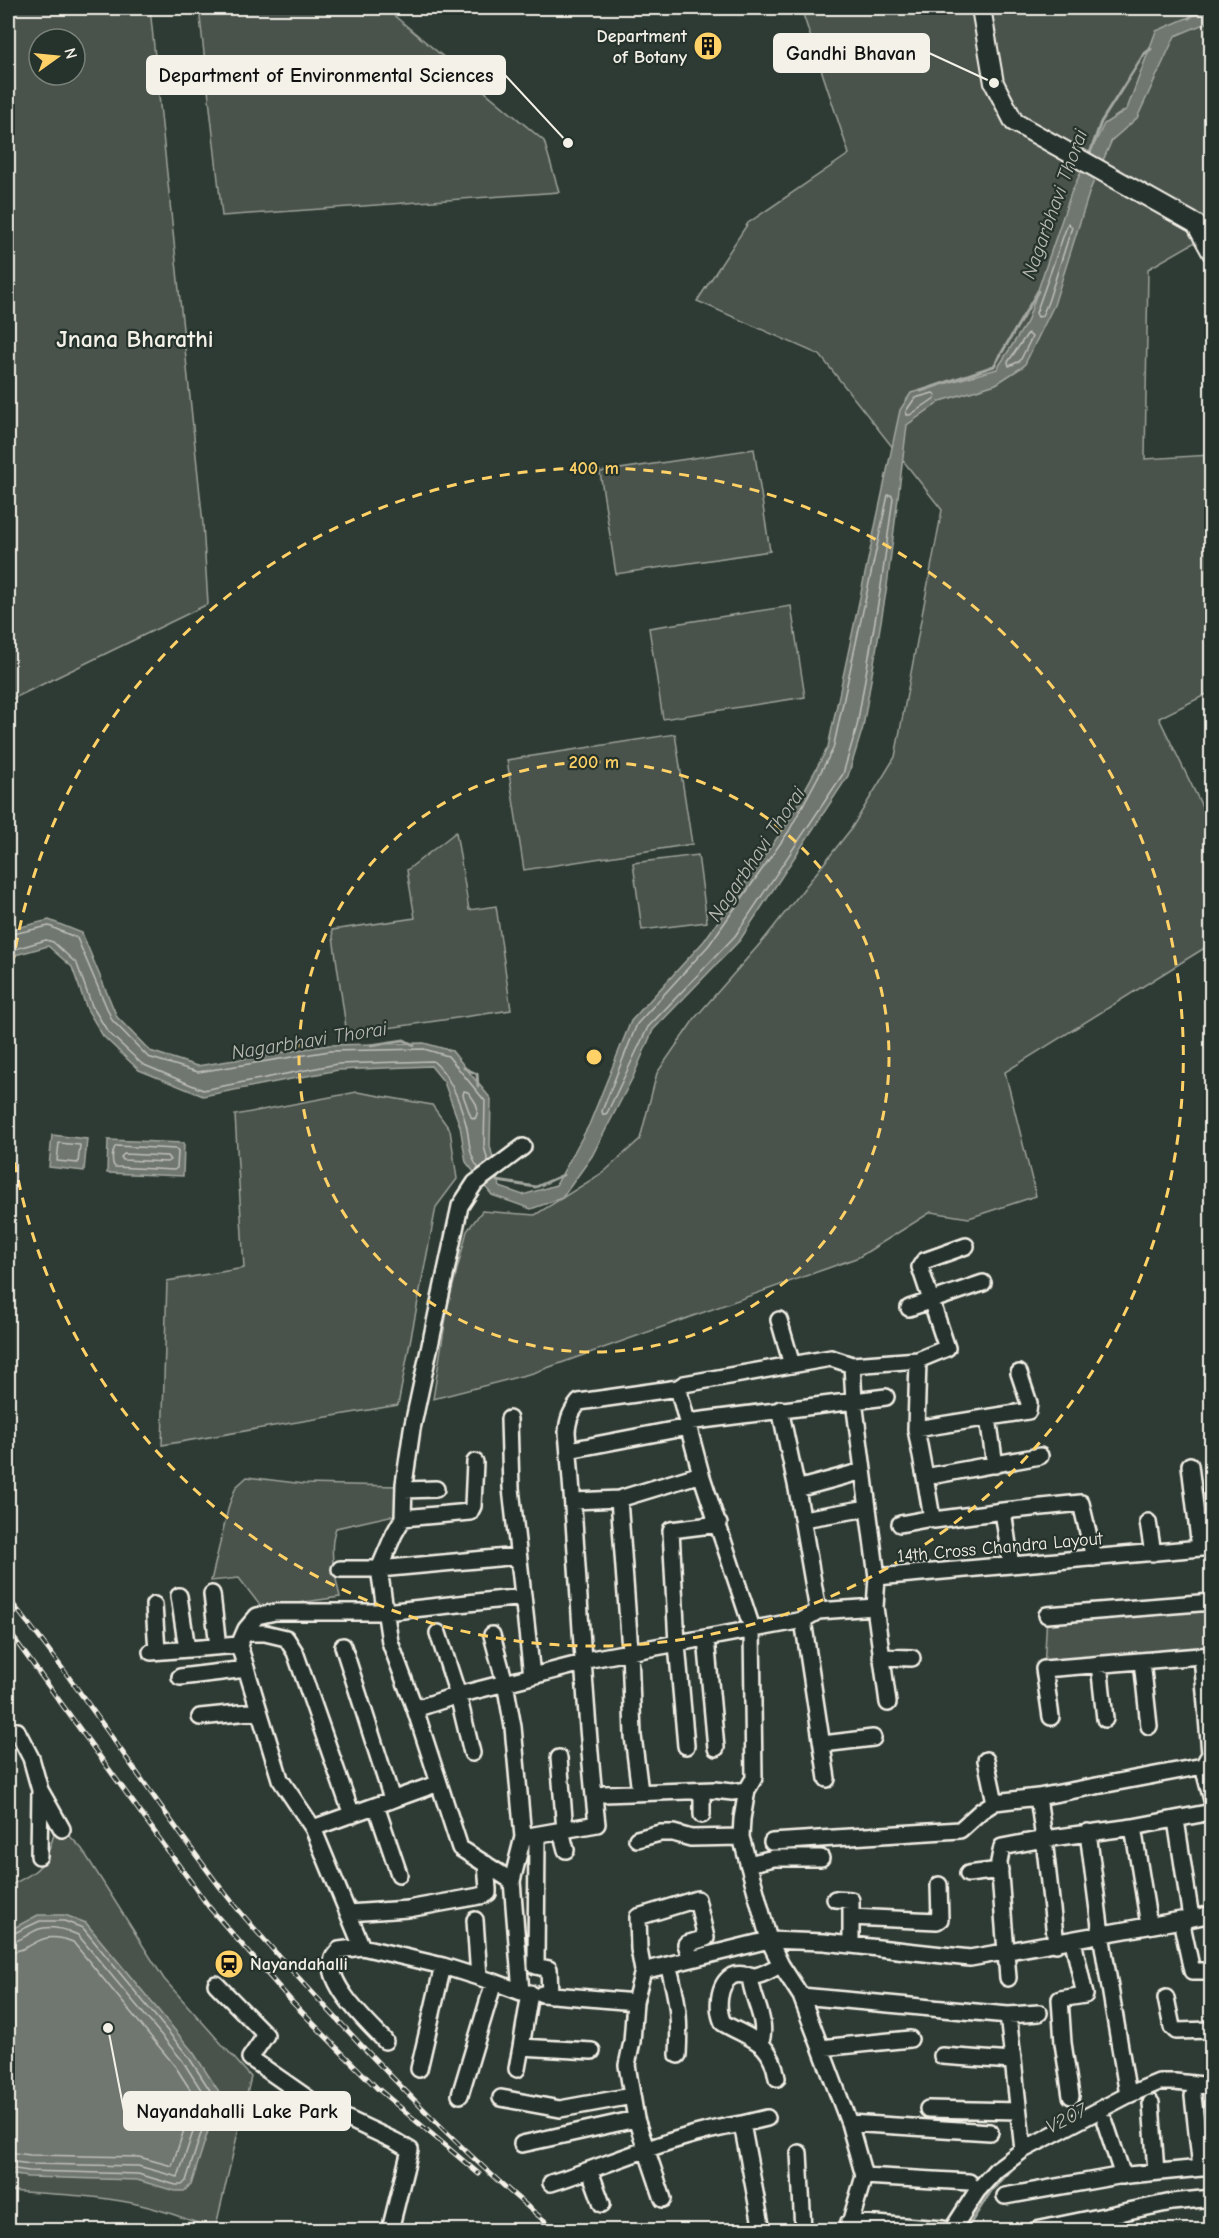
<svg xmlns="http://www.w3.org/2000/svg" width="1219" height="2238" font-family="'Comic Neue',sans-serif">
<rect width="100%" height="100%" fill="#2e3b34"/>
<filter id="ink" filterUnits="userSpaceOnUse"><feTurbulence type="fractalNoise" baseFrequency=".0167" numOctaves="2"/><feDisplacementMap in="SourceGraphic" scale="12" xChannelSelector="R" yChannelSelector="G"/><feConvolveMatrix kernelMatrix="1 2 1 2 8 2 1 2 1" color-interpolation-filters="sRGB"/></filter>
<g filter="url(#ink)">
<path fill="#48524c" stroke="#9ea29a" stroke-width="1.5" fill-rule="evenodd" d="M8,8H150L203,524L208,604L8,701ZM39,39H75V75H39Z
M199,8H385L544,141L559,192L222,216Z
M801,8H1211V233L1148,269L1145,459L1211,455V692L1159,718L1211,825V944L1005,1072L1036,1196L969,1218L931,1212L859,1257L533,1373L433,1399L448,1305L467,1231L482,1211L535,1215L604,1172L640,1139L657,1073L695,1018L765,938L851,829L895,757L942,510L820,355L697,301L748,223L849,154Z
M754,449L770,551L616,574L600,472Z
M791,606L805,697L663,719L649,628Z
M675,734L692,844L524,870L507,760Z
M456,832L469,910L496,906L511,1010L347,1034L332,930L415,918L407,870Z
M698,855L707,922L642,930L633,863Z
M357,1092L432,1105L450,1130L457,1179L436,1207L398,1405L162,1445L167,1281L244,1268L235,1115Z
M247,1477L304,1484L398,1486L399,1514L336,1528C328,1548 335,1576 340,1597L262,1608L239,1578L211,1581L229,1505L236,1487Z
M1211,1602V1655L1044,1669L1047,1615Z
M55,1831L66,1832L82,1849L164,1979L251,2077L215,2230C188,2219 161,2209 132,2203C91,2195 49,2194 8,2191V1887C42,1868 44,1869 55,1831Z"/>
<path fill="#6f7770" stroke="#a4a8a0" stroke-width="1.5" d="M1211,8V21L1175,36L1137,118L1112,140L1090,190L1054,305L1024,366L996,384L941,401L907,425L887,586L863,727L848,776L740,940L653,1030L633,1077L592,1156L562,1198L531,1209L492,1195L466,1162L460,1126L444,1082L431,1066L338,1070L203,1096L139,1070L103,1036L87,1009L72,967L48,946L8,957V930L49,920L82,933L117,1017L150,1051L197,1066L329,1045L424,1043L452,1051L491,1099L490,1146L500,1187L523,1195L556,1185L589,1125L631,1021L704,941L784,828L828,747L900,410L911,393L997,369L1027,322L1071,193L1104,124L1127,109L1156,31Z
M52,1135L87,1139L84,1171L49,1167Z
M108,1140L184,1143L183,1176L107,1173Z
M38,1915H65L86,1923L193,2052L220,2093L191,2185L184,2191H175L137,2180L28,2177L8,2174V1931Z"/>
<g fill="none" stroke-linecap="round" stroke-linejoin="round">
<path stroke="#bfc0b8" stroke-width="1.5" d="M1068,223L1072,227L1048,302L1042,316L1038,317L1036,313Z
M1028,333L1032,337L1020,361L1009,366L1008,362Z
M933,393L936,395L935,398L910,415H907L906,411L915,398Z
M888,495H891L893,498L881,586L857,726L843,774L735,936L648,1027L607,1113L603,1115L602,1111L637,1024L709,945L789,831L833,749Z
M8,935L49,926L77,938L112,1020L148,1057L198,1072L330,1051L424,1049L448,1056L485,1101L484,1146L488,1162
M8,951L46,940L53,942L77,964L92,1006L108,1032L142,1064L203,1090L337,1064L433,1061C450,1075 460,1102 466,1124C470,1140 468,1155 479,1169
M464,1091L468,1092C475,1101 481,1108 475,1119L471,1117L463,1095Z
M59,1143L80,1145L78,1163L57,1161Z
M116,1146L176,1149L178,1152L177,1168L174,1170L115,1167C111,1163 112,1150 116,1146Z
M124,1154L167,1156L170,1160L167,1162L123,1160L121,1157Z
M8,1936L40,1921H64L83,1928L188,2056L213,2095L186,2181L182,2185H176L138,2174L29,2171L8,2168
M8,1943C20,1942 28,1933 39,1929C51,1925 67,1930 78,1935L182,2060L205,2096L178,2177L138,2166L30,2164L8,2161
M8,1952C36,1951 37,1928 73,1942L175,2066L195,2097L172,2166L139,2157L30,2155L8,2152"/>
<path stroke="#a4a8a0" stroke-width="3" d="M1189,18L1201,8
M1089,156L1101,122L1144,54L1151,49
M921,391L994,366L1038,291
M371,1045L404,1040L414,1045
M464,1068L477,1074L478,1086
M496,1178L497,1181L536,1187L563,1175
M1160,2089L1189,2092
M1198,2093L1212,2094
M966,2230L991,2191L1019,2162"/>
<g stroke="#f4f1e8" stroke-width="20">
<path id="minor" d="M909,1308L983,1283
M779,1320L792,1365
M918,1360L916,1429L925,1477L1040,1456
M852,1365L918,1360L947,1348L920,1267L924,1261L966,1246
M678,1388L701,1474L752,1628L754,1778L747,1790L742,1819L741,1837L769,1940L781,1965L801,1996L849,2123L864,2176L848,2230
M780,1409L797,1489L818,1611
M988,1418L995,1465
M509,1419L511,1488L532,1676
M687,1422L886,1397
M916,1429L1028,1411L1029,1403L1019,1373
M569,1450L688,1427
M1190,1465L1200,1548
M925,1477L932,1518L934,1520L1003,1511L1011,1565
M797,1489L863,1471
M404,1490L436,1489
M619,1499L630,1650L633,1736L640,1792
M574,1501L619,1499L701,1474
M1003,1511L1081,1503L1094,1558
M403,1518L404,1484L412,1429L460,1206L475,1183L523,1147
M803,1519L868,1508
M1148,1522L1153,1553
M900,1524L932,1518
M340,1569H379L518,1556
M212,1594L218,1647
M179,1596L187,1649
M154,1605L157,1651
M875,1607L888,1703
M1047,1615L1212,1602
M803,1620L827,1779
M245,1633H265L286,1638L295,1652L352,1815
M438,1633L458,1695L472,1753
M492,1635L505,1683L513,1727L523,1837
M706,1638L716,1748
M343,1646L392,1799
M151,1652L239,1645
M881,1657L912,1658
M1142,1661L1149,1726
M1099,1664L1105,1719
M180,1677L246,1669
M415,1709L390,1642L379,1569L394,1534L403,1518L470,1512L473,1506L475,1462
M200,1717L259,1711
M1051,1717L1044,1669L1212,1655
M8,1732L17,1731L31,1758L40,1790L62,1829
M823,1744L873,1738
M686,1746L677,1644L671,1530L719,1524
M559,1758L565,1830
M986,1760L995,1802
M1203,1766L1212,1800
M702,1791V1815
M604,1794L714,1790L732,1792L747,1790
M1038,1797L1203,1766L1210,1754L1202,1656
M376,1806L399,1874
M1176,1820L1191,1918
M313,1828L439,1783
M561,1831L566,1850
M1088,1832L1101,1934L1128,2095
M537,1835L536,1966L549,1969L550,1995
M637,1839L660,1833H673L691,1838L741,1837
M772,1842L960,1830L981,1811L995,1802L1038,1797L1044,1839L1133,1827
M39,1856L40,1790
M748,1864L774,1858H821
M968,1874L1000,1870
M512,1881L523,1837L597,1824C582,1694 579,1562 567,1432C568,1419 571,1412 579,1402L678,1388L684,1384L831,1358L852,1365L854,1401L877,1577
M835,1899L851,1900V1945
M348,1913L408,1909L485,1895L488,1893V1889L486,1864
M851,1917L937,1921L940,1919L939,1885
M475,1920L479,1977
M1184,1920L1212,1914
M1149,1925L1133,1827L1212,1812
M362,1947L339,1950C337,1953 334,1955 333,1958C324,1983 370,2025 385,2041
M668,1965C678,2000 680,2018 678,2055
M643,1971L639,1949L638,1917L697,1899L706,1938L686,1944L691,1959
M750,1975C751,1999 768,2018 761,2042
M1008,1978L999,1862L1002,1847L1044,1839L1056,1944
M494,1982L443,1966L362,1947L313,1828L280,1779L239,1645L246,1629L257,1616L275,1612H385L523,1597
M216,1984L266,2035L250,2058L316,2104L395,2141L410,2150L390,2230
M530,1993L521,2047L592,2051
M542,1994L635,2002
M801,1996L1008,2015L1039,2013
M1166,1998L1172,2027L1176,2031L1212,2030
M1008,2015L1023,2150
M821,2048L910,2039
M942,2056L1012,2061
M419,2069L443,1966
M517,2069L521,2047
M777,2078C771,2040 752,2040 723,2023C717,2010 717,1985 732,1976C740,1972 747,1977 755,1976C764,1975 773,1968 781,1965
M460,2095L494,1982L521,1992L512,1881L460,1848L415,1709L458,1695L583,1663L591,1659L803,1620L818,1611L875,1607L877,1577L1212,1547
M1071,2096L1063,2043L1060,1999L1085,1995L1073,1941
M1193,2096L1201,2168
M501,2098L560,2109L632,2096
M1151,2103L1156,2172
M928,2109L1018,2111
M1105,2122L1123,2176
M849,2123L990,2132
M742,2124L767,2118
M522,2144L636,2119
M799,2153L803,2230
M590,2171L602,2204
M864,2176L969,2182
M551,2183C614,2163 676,2134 742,2124L762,2230
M1005,2196L1118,2176L1212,2167
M663,2199L636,2119L627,2065L632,2042L635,2002L643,1971L769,1940L824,1942L970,1958L1181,1920L1192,1971H1212
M849,2222L943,2229
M952,2230L977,2191L996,2170L1023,2150L1128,2095L1159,2082H1175L1212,2086
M1036,2230L1172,2202L1212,2198"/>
</g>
<g stroke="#f4f1e8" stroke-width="22">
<path id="major" d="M981,8L994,83L1014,122L1196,224L1212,253"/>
</g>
<use href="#minor" stroke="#26332d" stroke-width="15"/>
<use href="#major" stroke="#26332d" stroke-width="18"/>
<g stroke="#f4f1e8" stroke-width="5">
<path id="rail" d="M8,1598C83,1690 147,1792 220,1887C264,1943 314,1994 362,2046C424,2111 487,2175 556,2230
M8,1630L209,1907L293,2003L338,2049L377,2088L479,2174"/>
</g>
<use href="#rail" stroke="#26332d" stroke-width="3" stroke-dasharray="9" stroke-linecap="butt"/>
</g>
</g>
<g fill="none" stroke="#ffd166" stroke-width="3" stroke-dasharray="10 8">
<circle cx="594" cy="1057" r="295"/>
<path d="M8 1001A589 589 0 1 1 8 1113"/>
</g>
<defs>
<g id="building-disc" transform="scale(1.5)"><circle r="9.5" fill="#ffd166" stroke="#26332d"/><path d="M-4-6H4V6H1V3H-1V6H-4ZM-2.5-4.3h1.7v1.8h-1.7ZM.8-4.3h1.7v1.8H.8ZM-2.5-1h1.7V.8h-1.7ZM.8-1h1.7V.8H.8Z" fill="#111"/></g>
<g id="station-disc" transform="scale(1.5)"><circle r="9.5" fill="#ffd166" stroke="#26332d"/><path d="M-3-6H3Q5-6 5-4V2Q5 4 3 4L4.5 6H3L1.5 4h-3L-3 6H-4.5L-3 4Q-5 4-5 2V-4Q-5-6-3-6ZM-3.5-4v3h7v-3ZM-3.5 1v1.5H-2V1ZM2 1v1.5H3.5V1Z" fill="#111"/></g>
</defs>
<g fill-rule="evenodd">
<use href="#building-disc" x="708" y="46"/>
<use href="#station-disc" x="229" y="1964"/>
</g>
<g text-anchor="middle" stroke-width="4.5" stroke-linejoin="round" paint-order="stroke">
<g font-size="18" font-weight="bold" fill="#f4f1e8" stroke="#26332d" text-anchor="end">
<text x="687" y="42">Department<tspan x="687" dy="21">of Botany</tspan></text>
<text x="250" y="1970" text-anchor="start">Nayandahalli</text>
</g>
<g font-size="18" fill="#f4f1e8" stroke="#26332d">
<text transform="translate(1000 1547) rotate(-5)" y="6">14th Cross Chandra Layout</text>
</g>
<g font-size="20" font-style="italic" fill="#b8bab2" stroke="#26332d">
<text transform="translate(1054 204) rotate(-70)" y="7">Nagarbhavi Thorai</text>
<text transform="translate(756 854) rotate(-56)" y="7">Nagarbhavi Thorai</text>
<text transform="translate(309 1040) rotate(-9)" y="7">Nagarbhavi Thorai</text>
<text transform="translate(1066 2118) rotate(-27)" y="7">V207</text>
</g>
<g font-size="24" font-weight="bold" fill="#f4f1e8" stroke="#26332d">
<text x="135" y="347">Jnana Bharathi</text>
</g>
</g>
<circle cx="594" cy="1057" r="9" fill="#ffd166" stroke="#26332d" stroke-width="3"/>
<g font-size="18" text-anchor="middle" font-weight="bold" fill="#ffd166" stroke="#26332d" stroke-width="4.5" stroke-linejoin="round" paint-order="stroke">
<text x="594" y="474">400 m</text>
<text x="594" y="768">200 m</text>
</g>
<path fill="none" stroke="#f4f1e8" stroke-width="2" d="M994 83L929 53M568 143L505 75M108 2028L124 2111"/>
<g fill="#f4f1e8" stroke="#26332d" stroke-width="2">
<circle cx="994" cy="83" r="6"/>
<circle cx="568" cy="143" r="6"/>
<circle cx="108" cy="2028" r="6"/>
</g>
<g fill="#f4f1e8" stroke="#f4f1e8" stroke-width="2">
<rect x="774" y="34" width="155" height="38" rx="6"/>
<rect x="147" y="56" width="358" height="38" rx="6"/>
<rect x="124" y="2092" width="226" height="38" rx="6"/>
</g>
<g font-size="20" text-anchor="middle" font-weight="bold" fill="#111">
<text x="851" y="60">Gandhi Bhavan</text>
<text x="326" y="82">Department of Environmental Sciences</text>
<text x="237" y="2118">Nayandahalli Lake Park</text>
</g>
<rect width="1219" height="2238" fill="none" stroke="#26332d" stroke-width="30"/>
<rect x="15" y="15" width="1189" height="2208" fill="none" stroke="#f4f1e8" stroke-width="2" filter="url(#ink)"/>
<g transform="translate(57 57) rotate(75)"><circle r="28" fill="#26332d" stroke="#787f78" stroke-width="1.5"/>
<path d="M0-4.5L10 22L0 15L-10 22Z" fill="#ffd166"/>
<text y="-9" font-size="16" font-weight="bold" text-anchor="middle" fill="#f4f1e8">N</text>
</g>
</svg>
